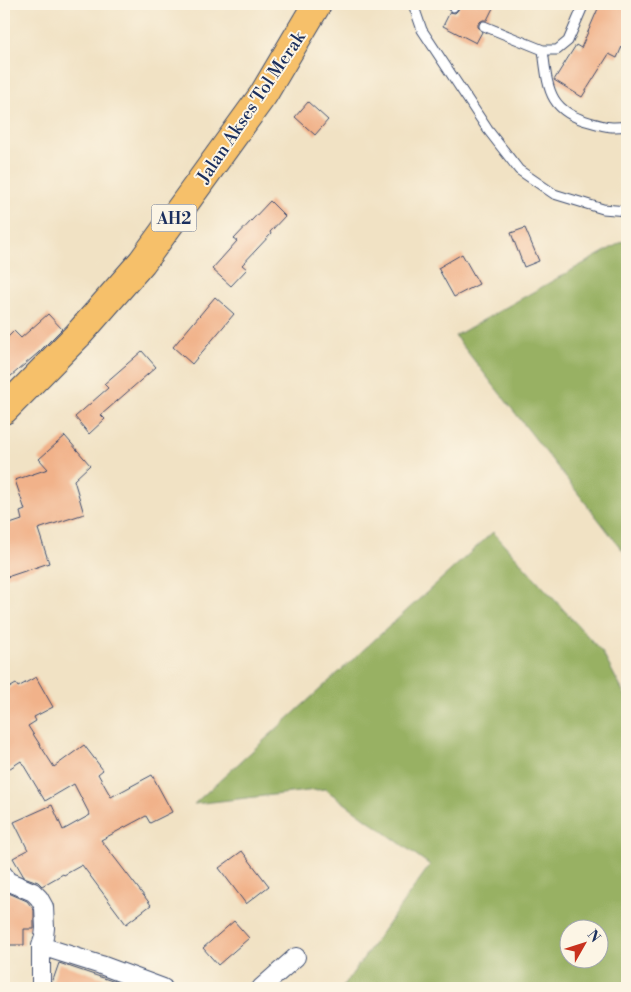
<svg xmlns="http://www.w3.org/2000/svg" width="631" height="992" font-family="'Libre Bodoni',serif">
<rect width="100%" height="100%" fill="#fcf5e5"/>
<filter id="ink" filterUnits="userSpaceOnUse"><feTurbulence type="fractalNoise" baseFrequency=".02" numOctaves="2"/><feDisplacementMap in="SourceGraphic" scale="10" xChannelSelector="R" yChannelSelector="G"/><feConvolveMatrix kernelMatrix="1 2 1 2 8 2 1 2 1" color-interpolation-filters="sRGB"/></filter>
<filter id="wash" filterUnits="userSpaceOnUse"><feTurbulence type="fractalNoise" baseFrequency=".0096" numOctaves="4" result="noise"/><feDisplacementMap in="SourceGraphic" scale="20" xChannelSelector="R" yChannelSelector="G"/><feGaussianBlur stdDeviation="1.12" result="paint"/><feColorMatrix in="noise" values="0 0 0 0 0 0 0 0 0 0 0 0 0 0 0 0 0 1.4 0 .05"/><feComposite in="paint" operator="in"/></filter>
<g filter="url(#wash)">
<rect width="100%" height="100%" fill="#f1e2c4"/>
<path fill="#98b163" stroke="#5a7060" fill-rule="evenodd" d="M627,239V556L455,336Z
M493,532L602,652L627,699V988H342L430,865L325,789L194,804ZM568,930H598V960H568Z"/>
<g id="blocks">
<path fill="#f1b28a" d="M458,4H495L487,20H483L478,23V27L482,32L476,43L443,26L450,12L455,13L458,10L459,7Z
M600,4H627V35L617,58L609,54L582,97L554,80L576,45L581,48Z
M308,102L328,120L315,135L295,117Z
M270,201L285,216L270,232L271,234L242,265L247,269L231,286L212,269L237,241L234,239Z
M525,228L539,261L524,267L511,233Z
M462,254L479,284L454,297L438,268Z
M215,297L234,314L192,364L173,347Z
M48,314L62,329L38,353L4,382V341L14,331L21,338Z
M142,351L156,367L101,415L105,419L89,434L75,417L108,388L104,384Z
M65,436L90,465L74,480L84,514L38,529L49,563L7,577L4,566V526L22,520L20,512L25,510L15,480L48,469L39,459Z
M36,677L53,707L34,717L36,721L28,726L54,767L84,745L103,770L98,774L111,797L152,775L172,812L150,823L146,816L101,840L151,905L126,924L82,865L64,875L63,874L42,886L38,882L24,877L13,858L28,850L14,822L52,805L63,830L90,815L74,784L45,801L21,761L4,772V691L16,684L18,687Z
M242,851L269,886L246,904L219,868Z
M4,891L27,901L34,910V929H24V945H4Z
M234,921L249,938L218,965L203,948Z
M59,963L118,983L117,988H52V983Z"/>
</g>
</g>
<g filter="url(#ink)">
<use href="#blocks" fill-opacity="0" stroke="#3b4a6d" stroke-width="1"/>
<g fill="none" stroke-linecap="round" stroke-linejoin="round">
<g stroke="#3b4a6d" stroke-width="11">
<path id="service" d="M413,4L422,30L488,130L519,170L554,194L603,209L627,211
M449,4L453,7
M484,26L543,50H557L568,41L584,4
M543,50C548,89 548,112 593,123C607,127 612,128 627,126"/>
</g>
<g stroke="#3b4a6d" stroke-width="20">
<path id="minor" d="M4,875L7,881L12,883L33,892L39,898L44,907L45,928L44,937L41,946V988
M41,946L101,965L163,988
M261,988L296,957"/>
</g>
<g stroke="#3b4a6d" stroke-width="30">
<path id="trunk" d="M4,410L78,335L142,262L263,95L317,4"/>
</g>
<use href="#service" stroke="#fff" stroke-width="9"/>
<use href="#minor" stroke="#fff" stroke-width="18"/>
<use href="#trunk" stroke="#f6c06b" stroke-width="28"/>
</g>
</g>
<g text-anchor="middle" stroke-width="4" stroke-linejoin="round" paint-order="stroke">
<rect fill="#fcf5e5" stroke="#5e6a86" stroke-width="1" x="151.5" y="204.5" width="45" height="27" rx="4"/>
<g font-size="16" font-weight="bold" fill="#1b2f5e">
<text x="174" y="224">AH2</text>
</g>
<g font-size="18" fill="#1b2f5e" stroke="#fcf5e5">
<text transform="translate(251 107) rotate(-56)" y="6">Jalan Akses Tol Merak</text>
</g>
</g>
<rect width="631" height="992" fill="none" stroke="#fcf5e5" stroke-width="20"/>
<g transform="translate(584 944) rotate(51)"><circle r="24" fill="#fcf5e5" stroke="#a2a6af"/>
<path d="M0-4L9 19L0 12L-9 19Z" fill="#c8321e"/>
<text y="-8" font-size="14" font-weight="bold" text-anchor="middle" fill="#1b2f5e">N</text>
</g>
</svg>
